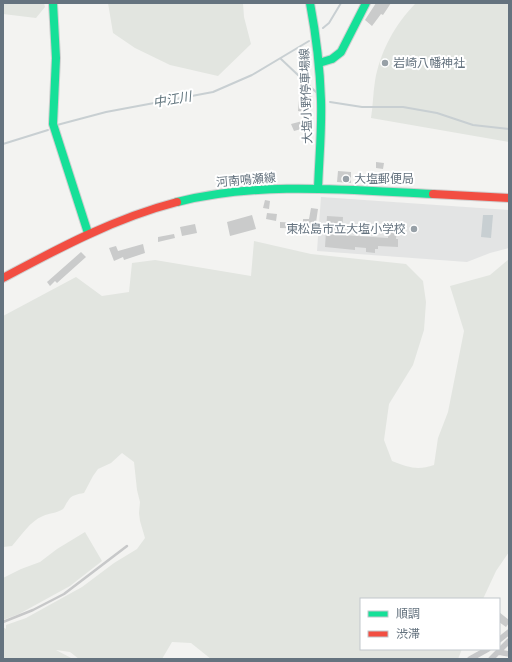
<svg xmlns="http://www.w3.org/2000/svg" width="512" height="662" font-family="'Golos Text','Noto Sans JP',sans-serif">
<rect width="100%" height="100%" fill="#f3f3f1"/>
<path fill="#e3e4e4" d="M321,197L509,210V248L490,253L467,262L317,251Z"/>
<path fill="#e2e5e0" d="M3,3H44L45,7L36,18L3,14Z
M108,3H243L244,17L251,44L218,76L170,65L135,48L113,33Z
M416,3H509V142L371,118C373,106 373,93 375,81C380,52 395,24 416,3Z
M254,241L311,254L406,264L423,281L426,302L424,330L413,365L389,404L384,440L392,461C408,467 417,471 434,465L438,438L448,412L464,331L450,286L490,275L509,259V552L496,571L483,599H361V649H462L458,659H211L191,643L172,642L162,659H79L70,652L56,650L73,659H5L3,658V627L6,629V625L26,618L82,587L114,563L137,549L145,538L140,521L139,513L140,502L137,490L134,462L122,453L111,463L98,469L93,476L84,493C78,494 71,495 68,501C66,503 65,507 63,509C58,513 49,513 43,516C30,521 21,536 12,546L3,547V316L76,277L102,296L129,292L132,263L155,260L251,276Z
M85,532L102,561L70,586L19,614L3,620V578L21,569L40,562L57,549Z"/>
<path fill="#c8cfd2" d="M483,215H493L491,238L481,237Z"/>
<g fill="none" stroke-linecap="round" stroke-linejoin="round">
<path stroke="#c8cfd2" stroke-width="2" d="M323,28L329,23L341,3
M281,59L316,92
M330,102L362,107H403L437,113L473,125L509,129
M57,125L106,112L213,92L252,75L309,41
M3,144L48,130"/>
</g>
<path fill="#cacbcb" d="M376,3H391L383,15L381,14L372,26L365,20Z
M307,94L312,97L309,104L308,113L298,111L299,100Z
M310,119L312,126L294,131L291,124Z
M376,162L384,163L383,169L376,168Z
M338,171L351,172V183L337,182Z
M385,172L404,175L403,182L385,181Z
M265,200L270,201L269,209L263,208Z
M311,208L318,209L315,229L280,228V222L303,223V219H309Z
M267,213L277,214L276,221L266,219Z
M252,215L256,229L230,236L227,222Z
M327,216L343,217L342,235L388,238L389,225H397L396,239H398V247L378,246V249H375V253L366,252V248L355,247V250L325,247Z
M195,224L197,233L182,236L180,227Z
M174,234L175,238L158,242V237Z
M143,244L145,253L124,260L123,257L114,261L109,248L116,246L118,251Z
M81,252L86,257L57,283L55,281L50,286L47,282Z
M499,612L509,620V623L506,627L499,622Z"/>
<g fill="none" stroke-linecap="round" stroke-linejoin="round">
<g stroke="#cfcfcf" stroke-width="10">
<path id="fast" d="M53,3L56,58L53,124L88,233
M310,3C316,35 320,68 321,100C322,130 319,159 318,189
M319,63L332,59L341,52L366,3
M177,202C260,181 349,190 433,194"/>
</g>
<g stroke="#cfcfcf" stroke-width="10">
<path id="jam" d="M433,194L509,198
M3,278C59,248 115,218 177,202"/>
</g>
<path stroke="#c7c8c9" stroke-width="2.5" d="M3,622L33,610L64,594L127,546"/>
<path stroke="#c7c8c9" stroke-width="5.5" d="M499,640L509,632
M498,652L509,654
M470,659L488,649
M491,659L509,641"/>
<use href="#fast" stroke="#16e098" stroke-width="8"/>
<use href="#jam" stroke="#f24e42" stroke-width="8"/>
</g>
<g fill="#97a0a7" stroke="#fff" stroke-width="1.5">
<circle cx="385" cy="63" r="4"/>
<circle cx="346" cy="179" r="4"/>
<circle cx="414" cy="229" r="4"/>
</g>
<g text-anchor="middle" stroke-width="4" stroke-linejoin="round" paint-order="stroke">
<g font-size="12" fill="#65737f" stroke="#fff" text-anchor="start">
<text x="393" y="67">岩崎八幡神社</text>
<text x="354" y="183">大塩郵便局</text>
<text x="406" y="233" text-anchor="end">東松島市立大塩小学校</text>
</g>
<g font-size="12" fill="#65737f" stroke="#fff">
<text transform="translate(306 96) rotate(-92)" y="4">大塩小野停車場線</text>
<text transform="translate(246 180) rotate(-5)" y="4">河南鳴瀬線</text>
</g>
<g font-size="13" font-style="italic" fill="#60747d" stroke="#fff">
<text transform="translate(172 99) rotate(-10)" y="5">中江川</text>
</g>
</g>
<rect width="512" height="662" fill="none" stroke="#65737f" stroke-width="8"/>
<rect x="360" y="598" width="140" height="52" fill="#ffffff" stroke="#c1c7cc"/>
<rect x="368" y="611" width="20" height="6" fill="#16e098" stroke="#c1c7cc"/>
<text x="396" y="618" font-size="12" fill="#65737f">順調</text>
<rect x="368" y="631" width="20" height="6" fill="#f24e42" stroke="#c1c7cc"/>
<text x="396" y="638" font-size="12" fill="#65737f">渋滞</text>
</svg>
